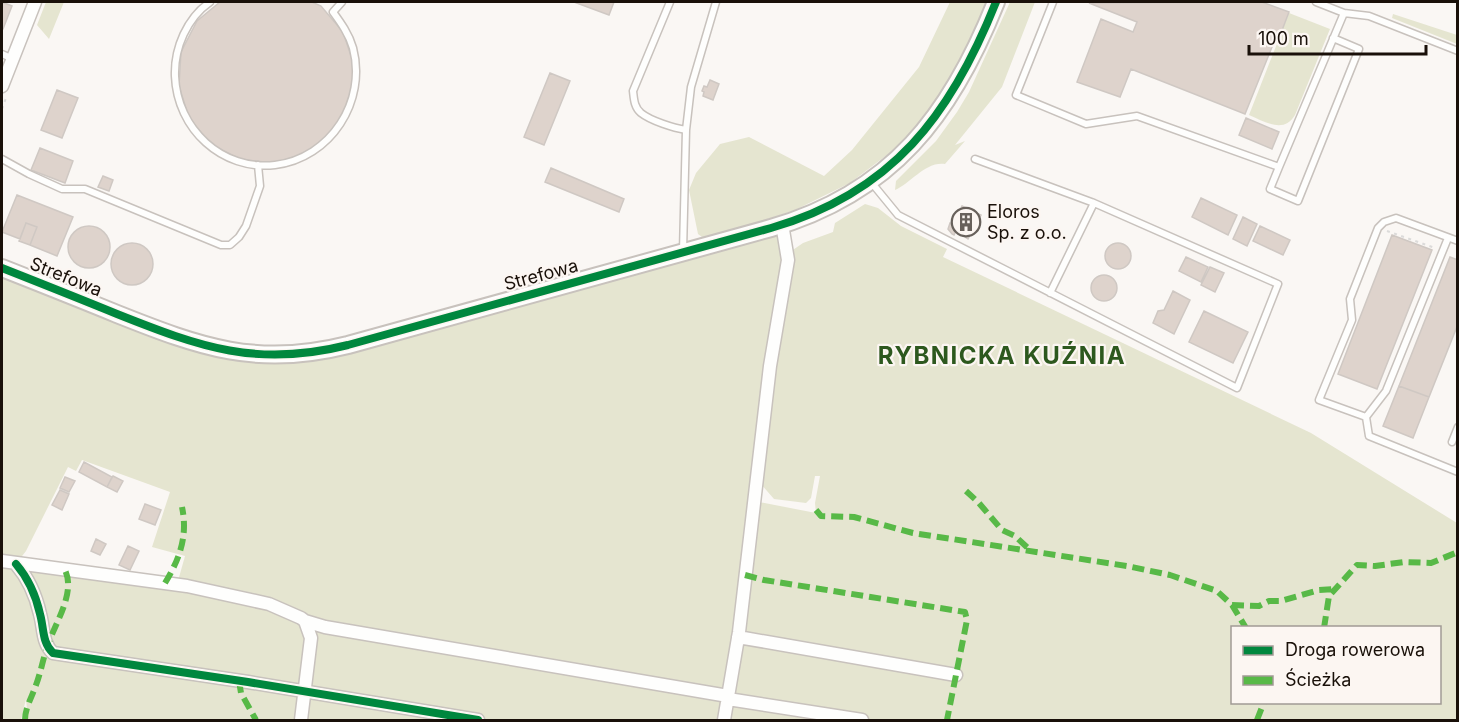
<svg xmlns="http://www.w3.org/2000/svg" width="1459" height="722" font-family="Inter,sans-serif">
<rect width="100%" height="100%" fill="#faf7f4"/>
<path fill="#e5e5d0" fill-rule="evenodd" d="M46,2H64L49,39L37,25Z
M950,2H988L966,52L941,95L904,142L850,183L795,210L706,240L698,234L689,190L696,173L720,144L749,137L824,176L852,150L919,67Z
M1010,2H1035L1002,87L955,145L965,141L945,164C926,161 911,183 895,190L896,181L936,141L957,112L969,92Z
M1289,13L1330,29L1295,115C1284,134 1265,122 1249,115Z
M1393,14L1457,35V44L1392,18Z
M865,204L878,208L901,226L947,249L943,257L1311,433L1457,523V720H28L26,699L21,720H2V275L253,360L779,233L784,256L803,243L833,232L835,223ZM82,460L170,492L152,547L185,556L178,581L19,560L26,551L68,467L76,471ZM815,476H820L815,503L816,513L759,502L751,568L753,572L741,571L761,484L774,499L806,503L811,498ZM1232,628H1440V702H1232Z"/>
<path fill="#ded3cc" stroke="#cfc8c3" stroke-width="1.5" d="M2,2L12,6L3,29H2Z
M220,2H312L321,6L343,32L354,65L351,99L335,130L309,152L276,163L242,160L212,145L189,118L179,86L181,52L197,21Z
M574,2H614L609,15Z
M1089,3L1262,2L1289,12L1281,33L1278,32L1245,114L1131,69L1120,97L1077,82L1101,19L1133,32L1137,22Z
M550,73L570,81L544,145L524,137Z
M710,80L719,84L713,100L703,96L704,92L702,91L704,86L707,87Z
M57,90L78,98L62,138L41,130Z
M1246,118L1279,132L1272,149L1239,135Z
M40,148L73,161L65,183L31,170Z
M551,168L624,199L619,212L545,182Z
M103,176L113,180L109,191L98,187Z
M17,195L73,217L57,256L30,245L37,227L26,223L20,239L2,232Z
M1201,198L1237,215L1228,235L1192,217Z
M962,206L981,215L968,239L956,231L954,235L952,234L948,229L950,223L954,225Z
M1243,217L1257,224L1247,246L1233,239Z
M26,223L37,227L30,245L19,241Z
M68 247a21 21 0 1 1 42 0a21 21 0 1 1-42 0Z
M1260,226L1290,240L1283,255L1253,241Z
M1392,235L1432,250L1377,389L1338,374Z
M1105 256a13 13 0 1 1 26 0a13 13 0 1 1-26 0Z
M111 264a21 21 0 1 1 42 0a21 21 0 1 1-42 0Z
M1186,257L1208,267L1201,282L1179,271Z
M1450,257L1458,260V324L1429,397L1399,386Z
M1210,267L1224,273L1215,292L1201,285Z
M1091 288a13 13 0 1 1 26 0a13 13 0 1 1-26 0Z
M1173,291L1190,300L1174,334L1153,323L1158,311L1164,310Z
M1204,311L1248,332L1233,363L1189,342Z
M1399,386L1429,397L1413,438L1383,426Z
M84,462L112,477L107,487L79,472Z
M113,476L123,481L117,492L107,487Z
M65,477L75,481L69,492L60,488Z
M60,490L69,494L62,510L52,505Z
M145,504L161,510L155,525L139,519Z
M96,539L106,544L100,555L91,551Z
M128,546L139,551L130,570L119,565Z"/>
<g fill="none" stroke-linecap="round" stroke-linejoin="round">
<g stroke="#c8c2bd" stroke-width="9">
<path id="lane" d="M210,2C187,18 174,48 175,76C177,129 222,171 275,165C331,158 367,101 353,48C349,34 341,23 333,12L342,2
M670,2L633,91C634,99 634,107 641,113C651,121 674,128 686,130
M1053,2L1016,95L1086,124L1137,116L1279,167L1270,189L1298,201L1359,49L1333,38
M1316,2L1344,13L1369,16L1458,51
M2,54L13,59
M2,159L29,174L62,189H85L221,245H230L239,237L246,226L260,186L258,165
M1279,167L1344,13
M871,182L898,215L1237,388L1278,284L1094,203L975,159
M1448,238L1386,391L1366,417L1369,436L1458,472
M683,251L686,130L691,87L716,2
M1050,293L1094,203
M1366,417L1319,400L1352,320L1350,299L1378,228L1384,222L1396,218L1458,241
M1452,442L1458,427"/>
</g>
<g stroke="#c8c2bd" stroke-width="15">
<path id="street" d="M2,86L35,2
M2,561L187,586L269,604L301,618L305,621L311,638L301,720
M16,564C28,578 36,596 40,614C44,628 42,643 53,653L248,682L478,720
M305,621L325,627L728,696
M738,637L956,675
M728,699L862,720
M724,720L739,632L770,366L788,260L782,224"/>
</g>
<g stroke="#c8c2bd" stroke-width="20">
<path id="secondary" d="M2,268C40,283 78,298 117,314C200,347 257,368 348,345L771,228C892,193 951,115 996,2"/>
</g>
<path stroke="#dcdbda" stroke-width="2" stroke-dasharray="3 4.5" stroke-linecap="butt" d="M2,109L6,98
M1387,231L1435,248"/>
<use href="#lane" stroke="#fefefd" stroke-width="6"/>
<use href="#street" stroke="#fefefd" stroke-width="12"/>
<use href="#secondary" stroke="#fefefd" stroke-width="16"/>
<path stroke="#58b947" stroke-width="6" stroke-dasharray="12 6" stroke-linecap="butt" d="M966,491L978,502L1002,530L1015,536L1031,551
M816,510L821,516L854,517L913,533L1127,566L1170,575L1217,591L1232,605L1246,628
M745,575L764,580L965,612L967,620L947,720
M165,583C180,558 188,536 182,507
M1232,605L1259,606L1269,601H1281L1319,590L1335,589
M1324,628L1329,596L1357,565L1375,566L1404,562L1431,563L1458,552
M239,681L241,693L256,720
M25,720C25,708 32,697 36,685C41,672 43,658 48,645C55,623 76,593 65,570
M1257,720L1264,702"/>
<g stroke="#fcf6f2" stroke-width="11">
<path id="cycleway" d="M2,268C40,283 78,298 117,314C200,347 257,368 348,345L771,228C892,193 951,115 996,2
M16,564C28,578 36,596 40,614C44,628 42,643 53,653L248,682L478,720"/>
</g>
<use href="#cycleway" stroke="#00873e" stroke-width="8"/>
</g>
<defs>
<g id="building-ring" transform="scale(1.5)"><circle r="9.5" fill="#fcf6f2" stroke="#68615b" stroke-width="1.5"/><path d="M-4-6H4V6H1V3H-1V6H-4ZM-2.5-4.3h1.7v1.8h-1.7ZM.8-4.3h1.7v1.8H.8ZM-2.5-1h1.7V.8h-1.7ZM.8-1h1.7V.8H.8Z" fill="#68615b"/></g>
</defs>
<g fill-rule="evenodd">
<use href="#building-ring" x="966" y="222"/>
</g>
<g text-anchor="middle" stroke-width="4.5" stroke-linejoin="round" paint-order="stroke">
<g font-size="18" fill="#191009" stroke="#fcf6f2" text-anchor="start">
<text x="987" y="218">Eloros<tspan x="987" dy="21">Sp. z o.o.</tspan></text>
</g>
<g font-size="18" fill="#191009" stroke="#fcf6f2">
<text transform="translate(541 275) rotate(-15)" y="6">Strefowa</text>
<text transform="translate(66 277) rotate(22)" y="6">Strefowa</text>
</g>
<g font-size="24" font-weight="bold" letter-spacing="1.5" fill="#2d581e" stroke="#fcf6f2">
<text x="1002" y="364">RYBNICKA KUŹNIA</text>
</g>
</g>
<rect width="1459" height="722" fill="none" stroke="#191009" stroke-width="6"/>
<rect x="1231" y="626" width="210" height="78" fill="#fcf6f2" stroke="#a19a95" stroke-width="1.5"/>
<rect x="1243" y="646" width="30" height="9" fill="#00873e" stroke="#a19a95" stroke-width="1.5"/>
<text x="1285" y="656" font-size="18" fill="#191009">Droga rowerowa</text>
<rect x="1243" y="676" width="30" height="9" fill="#58b947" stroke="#a19a95" stroke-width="1.5"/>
<text x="1285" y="686" font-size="18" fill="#191009">Ścieżka</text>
<path d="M1249 45v9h177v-9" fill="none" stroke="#191009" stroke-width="3"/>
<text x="1258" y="45" font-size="18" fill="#191009" stroke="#fcf6f2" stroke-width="4.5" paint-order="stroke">100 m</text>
</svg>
